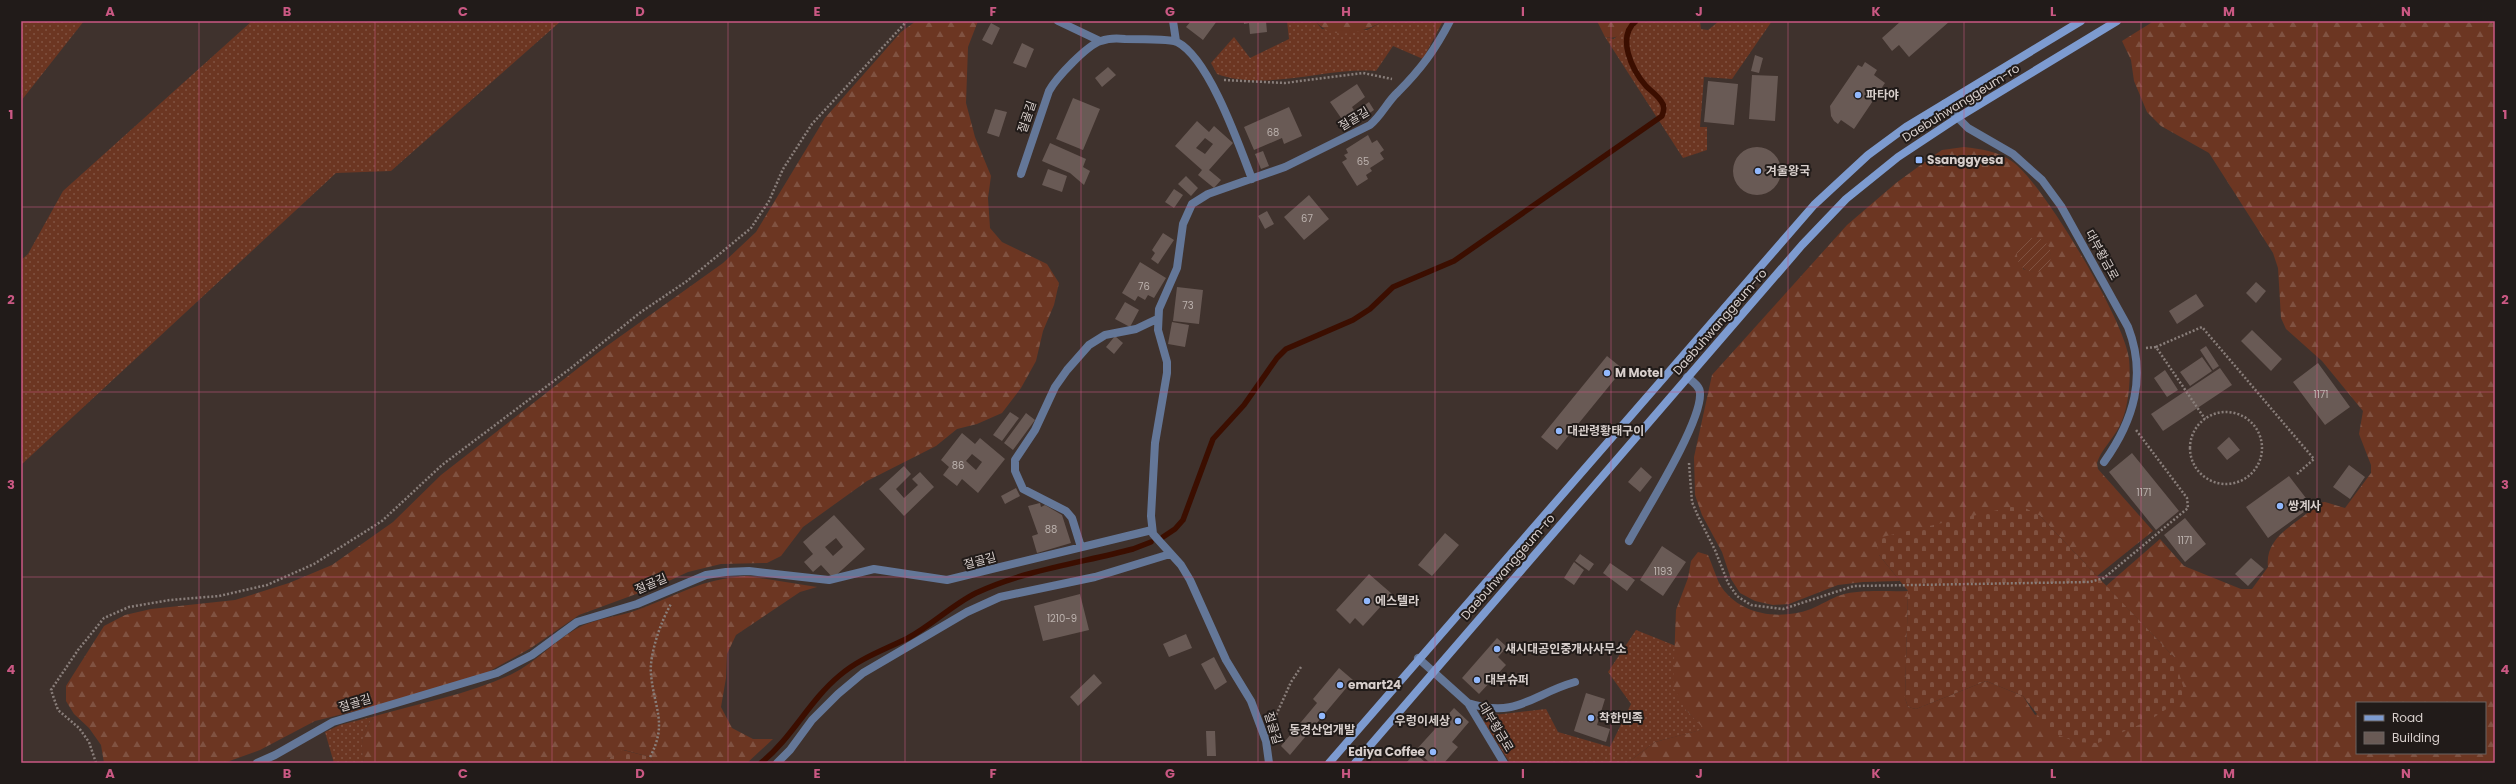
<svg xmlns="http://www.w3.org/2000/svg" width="2516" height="784" font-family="Poppins,'Noto Sans KR',sans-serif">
<defs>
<pattern id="grass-dots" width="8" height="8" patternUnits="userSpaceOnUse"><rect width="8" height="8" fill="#6c3622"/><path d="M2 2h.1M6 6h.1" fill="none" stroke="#805241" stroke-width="1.8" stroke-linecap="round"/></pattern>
<pattern id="forest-firs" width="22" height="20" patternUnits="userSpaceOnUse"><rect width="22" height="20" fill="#6c3622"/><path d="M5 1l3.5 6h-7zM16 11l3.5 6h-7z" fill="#805241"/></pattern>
<pattern id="cemetery-stones" width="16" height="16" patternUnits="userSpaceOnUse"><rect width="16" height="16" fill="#6c3622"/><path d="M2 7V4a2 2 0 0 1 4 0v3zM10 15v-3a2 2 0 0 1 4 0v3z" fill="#805241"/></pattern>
<pattern id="garden-furrows" width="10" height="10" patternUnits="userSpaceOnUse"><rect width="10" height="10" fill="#6c3622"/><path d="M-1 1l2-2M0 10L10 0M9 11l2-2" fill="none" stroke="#805241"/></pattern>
</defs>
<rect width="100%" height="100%" fill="#3f322d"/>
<path fill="url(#grass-dots)" d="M21,21H84L21,101Z
M252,21H561L391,171L336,173L21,465V260L28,254L63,191Z
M1287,21H1315L1322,29L1367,30L1384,21H1443L1423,59L1393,46L1376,71C1326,67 1266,92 1217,74L1211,63L1234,37L1250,58L1289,39Z
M1632,21H1700L1701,29L1708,30L1719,21H1772L1732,79L1704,77L1700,127H1707V150L1683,158L1605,37L1614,39Z
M1636,630L1676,646L1686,710L1705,729L1655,742L1627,763H1510L1484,722L1485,716L1546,709L1558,732L1610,747L1631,704L1608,672Z
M375,716C361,731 361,744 364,763H334L325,732L340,725Z"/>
<path fill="url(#forest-firs)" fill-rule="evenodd" d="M916,21H978L968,47L966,103L975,137L991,176L988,198L990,228L1002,242L1047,264L1059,283L1054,305L1043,331L1036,361L1021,388L1002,413L977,424L957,429L936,446L867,481L803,527L781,556L767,563L721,564L688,572L658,586L579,615L531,648L481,676L407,698L315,721L260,750L224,763H104L101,745L89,728L74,714L66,701V686L104,626L125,615L151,609L235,600L289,583L332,565L393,522L441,475L604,348L723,263L756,232L825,118L901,32Z
M1315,21H1384C1361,33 1334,42 1315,21Z
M1597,21H1632C1623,32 1621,40 1605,37Z
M2154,21H2495V763H1627L1655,742L1704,729L1686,710L1673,687L1676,610L1688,578L1691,561L1698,552L1708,555C1712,564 1715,574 1719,583C1737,615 1779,621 1811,609C1821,605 1831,598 1841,595C1862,589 1887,592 1908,591L1905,698L1908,707L1916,709L1986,681L2023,696L2035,715L2174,657L2106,586L2160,539L2184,566L2241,589H2252L2268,567C2264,534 2301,523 2318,503L2325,502L2345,508L2371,473V465L2359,434L2363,411L2322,361L2286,329L2281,318L2278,268L2273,253L2209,153L2161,126L2147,112L2134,81L2131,60L2122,41ZM2357,703H2485V753H2357Z
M1964,147C1981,149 1998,151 2013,162C2044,185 2125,321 2129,359C2131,379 2129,409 2119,427C2113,439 2101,450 2097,463L2098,469L2153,531L2097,576L2039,515L1879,555L1900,581L1863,582L1838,585L1789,604L1773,605L1755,601L1740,593L1731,579L1722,552L1702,515L1695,495L1694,457L1712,375L1847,225L1896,183L1933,156L1942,150ZM2037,238L2046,244L2051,254L2034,272L2023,269Z
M747,576L817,587L800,592L736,635L727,654L726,678L721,707L732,728L753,739H773L747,763H654L650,757L624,750L601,763H364C360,744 361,731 375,716C420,703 469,694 512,674C536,662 553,642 576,629C595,618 618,617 637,610C679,595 700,579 747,576Z"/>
<path fill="url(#cemetery-stones)" d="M2011,507L2025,508L2039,515L2174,657L2186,696L2150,720L2098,743L2076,742L2051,732L2023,696L1986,681L1916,709L1908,707L1905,698L1908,591L1879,555L1877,544L1882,537Z
M623,750L650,757L654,763H601Z"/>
<path fill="url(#garden-furrows)" d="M2017 255a17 17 0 1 1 34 0a17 17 0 1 1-34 0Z"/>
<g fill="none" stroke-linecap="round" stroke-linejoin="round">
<path stroke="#3b0e00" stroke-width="5.5" d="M1163,537L1175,529L1183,520L1213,439L1244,405L1277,358L1286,349L1353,320L1370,309L1393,287L1454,261L1662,116C1664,110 1665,106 1661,101C1657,95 1651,91 1646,86C1632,70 1616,37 1636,21
M761,763C792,738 809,701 839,676C860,658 884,650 908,638C932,625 952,605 976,593C1025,570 1080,563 1133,549L1151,542"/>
</g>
<path fill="#695a55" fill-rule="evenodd" d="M1191,21H1217L1203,40L1186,27Z
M1244,21H1266L1267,32L1250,34L1249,23L1244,24Z
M1901,21H1950L1909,57L1899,45L1892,51L1882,38Z
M991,23L1000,28L992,45L982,40Z
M1022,43L1034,49L1026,68L1013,63Z
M1755,55L1763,58L1759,73L1751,71Z
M1865,62L1877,70L1874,75L1885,83L1854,129L1841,120L1838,124L1834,121L1831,116L1830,106L1858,65L1862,67Z
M1108,67L1116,75L1102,87L1095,78Z
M1752,75L1778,76L1775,121L1749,119Z
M1708,81L1738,84L1734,125L1704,122Z
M1357,84L1365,97L1352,107L1355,112L1369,102L1374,110L1348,128L1330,102Z
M1073,98L1100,109L1083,150L1056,139Z
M1289,107L1302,136L1284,144L1282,138L1254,150L1244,127Z
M995,109L1007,112L999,137L987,133Z
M1197,121L1209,132L1214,126L1233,143L1209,170L1221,180L1214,188L1198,175L1202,170L1175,146ZM1205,138L1213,144L1205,154L1196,148Z
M1368,135L1372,143L1377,140L1384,150L1380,153L1384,159L1370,168L1372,171L1366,175L1368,179L1357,186L1342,162L1347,159L1344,155L1348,153L1346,149Z
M1050,143L1086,159L1083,167L1090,171L1084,185L1070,173L1042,161Z
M1733 171a24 24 0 1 1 48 0a24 24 0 1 1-48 0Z
M1263,151L1269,166L1261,169L1255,154Z
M1048,169L1067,176L1062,192L1042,185Z
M1186,176L1198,188L1191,196L1178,184Z
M1174,189L1183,195L1174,208L1165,202Z
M1309,195L1329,219L1304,240L1284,217Z
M1267,211L1274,224L1265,229L1258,216Z
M1163,233L1174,240L1158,264L1151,259L1155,253L1152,250Z
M1140,262L1166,278L1154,298L1148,295L1145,300L1138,296L1135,301L1122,293Z
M2256,282L2266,291L2256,303L2246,293Z
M1177,287L1203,290L1199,324L1173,321Z
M2196,294L2204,306L2177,324L2169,311Z
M1125,302L1139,310L1130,327L1115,319Z
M1172,322L1189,325L1185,347L1168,344Z
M2252,330L2282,359L2271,371L2241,341Z
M1115,336L1123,343L1114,354L1106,347Z
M2206,346L2219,366L2213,370L2200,350Z
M1607,356L1623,369L1557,450L1541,437Z
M2202,357L2212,371L2190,386L2180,372Z
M2318,363L2350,407L2325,425L2293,382Z
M2220,368L2232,385L2163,431L2151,414Z
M2165,370L2178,390L2167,397L2154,378Z
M1010,412L1019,418L1002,441L993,435Z
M1026,413L1035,420L1013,450L1004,443Z
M962,433L975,444L980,438L1005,459L978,493L962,479L957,486L943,475L949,467L941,460ZM972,454L982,462L976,470L966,461Z
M2229,437L2240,450L2227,460L2217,448Z
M2132,453L2179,511L2156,530L2109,472Z
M2349,465L2365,477L2350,499L2333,487Z
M904,466L911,474L896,489L904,498L918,485L912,479L920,472L934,487L904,516L879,489Z
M1641,467L1652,477L1640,492L1628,482Z
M2289,476L2312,506L2268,538L2246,507Z
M1016,488L1020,496L1005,504L1001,496Z
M1040,503L1041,507L1045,505L1062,515L1071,543L1037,553L1032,536L1038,534L1028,506Z
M834,515L865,549L833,578L821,565L813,572L804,562L813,554L803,542ZM836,538L843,547L833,556L825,547Z
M2185,518L2206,544L2185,562L2164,535Z
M1445,533L1459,545L1432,576L1418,565Z
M1662,546L1686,562L1663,596L1640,580Z
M1580,554L1594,564L1589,571L1575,561Z
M2251,558L2264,569L2248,586L2235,574Z
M1574,562L1584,570L1574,585L1564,578Z
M1610,563L1635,580L1627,591L1603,573Z
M1369,574L1392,594L1363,626L1355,618L1350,624L1336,610Z
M1080,594L1089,630L1043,641L1034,606Z
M1186,634L1192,648L1169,657L1163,644Z
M1497,638L1507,647L1498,657L1506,665L1479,694L1462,678Z
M1214,657L1227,682L1215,690L1201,664Z
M1339,668L1353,680L1290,755L1281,746L1317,703L1313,699Z
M1094,674L1102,683L1078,706L1070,697Z
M1586,693L1605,699L1597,725L1610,729L1606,742L1574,731Z
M1454,708L1469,722L1452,742L1458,747L1444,763H1430L1416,750Z
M1206,731H1215L1216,756H1207Z
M1415,753L1426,763H1406Z"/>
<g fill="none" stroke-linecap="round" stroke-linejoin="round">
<path stroke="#897e7a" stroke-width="2.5" stroke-dasharray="2 2" stroke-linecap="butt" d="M1224,80L1285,83L1363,73L1392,79
M2156,347L2202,327L2314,459L2297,474
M2146,348L2156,347L2205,419
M2190 448a36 36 0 1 1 72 0a36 36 0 1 1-72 0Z
M1689,463L1692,502L1698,516L1715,550L1728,583L1737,596L1751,605L1783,609L1854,586L2090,582L2104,578L2188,508L2187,498L2136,430
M1273,722L1291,682L1301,667
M650,757C668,723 654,709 651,674C649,655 661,621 671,604
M96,763L89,742L79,728L58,710L51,690L78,650L104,618L129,607L170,600L219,596L267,585L314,564L382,521L442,465L571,368L641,312L687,281L751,228L769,201L783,169L812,124L907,21"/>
<path stroke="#647798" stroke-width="8" d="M1058,21L1100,41
M1173,21L1176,41
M1944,104L1968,128L2013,154L2042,180L2061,206L2128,327C2147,376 2134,420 2104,462
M1021,174L1049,91C1056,78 1087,45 1101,41C1109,38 1117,38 1125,39C1135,39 1170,39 1177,42C1209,58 1239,145 1252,179
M1629,541C1645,512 1702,422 1700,393C1700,386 1692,381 1687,377
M1081,547L1072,518L1066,511L1023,489L1015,471V460L1035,430L1055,387L1067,370L1089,345L1105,335L1136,329L1157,319
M1418,658L1468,703L1504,763
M1468,703C1518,719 1532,694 1575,682
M257,763L275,755L333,722L497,673L532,655L577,622L637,604L706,575L726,572L749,571L829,580L874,569L947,580L1152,530
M777,763L790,750L812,720L838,694L863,673L967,612L1000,597L1095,577L1170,554
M1269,763L1266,741L1251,701L1226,660L1190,580L1181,565L1153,534L1151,516L1155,443L1167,373V362L1158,330L1159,309L1177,268L1183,224L1192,204L1208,194L1285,167L1370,125C1382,115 1387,102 1398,92C1421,69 1435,50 1450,21"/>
<path stroke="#7d9bd0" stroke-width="8" d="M1329,763L1814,205L1868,155L1906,127L2081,21
M1355,763L1802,245L1846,199L1898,157L1957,118L2117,21"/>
</g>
<path fill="none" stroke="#ca5883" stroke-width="1" stroke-opacity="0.55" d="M199,21V763M375,21V763M552,21V763M728,21V763M905,21V763M1081,21V763M1258,21V763M1435,21V763M1611,21V763M1788,21V763M1964,21V763M2141,21V763M2317,21V763M21,207H2495M21,392H2495M21,577H2495"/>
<g fill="#91b8fd" stroke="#211b19" stroke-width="1.5">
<circle cx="1858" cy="95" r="4"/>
<rect x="1915" y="156" width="8" height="8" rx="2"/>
<circle cx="1758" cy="171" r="4"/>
<circle cx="1607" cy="373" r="4"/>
<circle cx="1559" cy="431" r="4"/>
<circle cx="2280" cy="506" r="4"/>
<circle cx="1367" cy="601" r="4"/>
<circle cx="1497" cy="649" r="4"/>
<circle cx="1477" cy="680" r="4"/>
<circle cx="1340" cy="685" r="4"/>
<circle cx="1322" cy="716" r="4"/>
<circle cx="1591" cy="718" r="4"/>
<circle cx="1458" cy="721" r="4"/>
<circle cx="1433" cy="752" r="4"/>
</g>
<g text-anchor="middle" stroke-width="4" stroke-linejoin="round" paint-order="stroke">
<g font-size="10" fill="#bcb2ae">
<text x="1273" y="136">68</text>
<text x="1363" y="165">65</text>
<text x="1307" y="222">67</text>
<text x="1144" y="290">76</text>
<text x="1188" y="309">73</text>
<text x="2321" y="398">1171</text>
<text x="958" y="469">86</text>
<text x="2144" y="496">1171</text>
<text x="1051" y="533">88</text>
<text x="2185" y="544">1171</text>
<text x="1663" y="575">1193</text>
<text x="1062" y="622">1210-9</text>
</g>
<g font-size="12" font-weight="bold" fill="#d8cfcc" stroke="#211b19" text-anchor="start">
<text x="1866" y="99">파타야</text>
<text x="1927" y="164">Ssanggyesa</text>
<text x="1766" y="175">겨울왕국</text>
<text x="1615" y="377">M Motel</text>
<text x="1567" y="435">대관령황태구이</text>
<text x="2288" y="510">쌍계사</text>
<text x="1375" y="605">에스텔라</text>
<text x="1505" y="653">새시대공인중개사사무소</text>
<text x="1485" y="684">대부슈퍼</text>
<text x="1348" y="689">emart24</text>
<text x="1599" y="722">착한민족</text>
<text x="1450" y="725" text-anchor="end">우렁이세상</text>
<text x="1322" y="734" text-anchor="middle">동경산업개발</text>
<text x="1425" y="756" text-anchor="end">Ediya Coffee</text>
</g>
<g font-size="12" fill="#d8cfcc" stroke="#211b19">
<text transform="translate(1961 103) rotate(-32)" y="4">Daebuhwanggeum-ro</text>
<text transform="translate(1027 117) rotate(-71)" y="4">절골길</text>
<text transform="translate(1354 119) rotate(-31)" y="4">절골길</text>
<text transform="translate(2102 255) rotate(61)" y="4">대부황금로</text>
<text transform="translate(1720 322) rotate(-49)" y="4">Daebuhwanggeum-ro</text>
<text transform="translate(980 561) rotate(-15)" y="4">절골길</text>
<text transform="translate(1508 567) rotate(-49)" y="4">Daebuhwanggeum-ro</text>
<text transform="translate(651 584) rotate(-23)" y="4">절골길</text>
<text transform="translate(355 703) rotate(-17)" y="4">절골길</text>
<text transform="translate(1496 727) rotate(59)" y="4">대부황금로</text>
<text transform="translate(1273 728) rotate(73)" y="4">절골길</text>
</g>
</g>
<rect width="2516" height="784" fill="none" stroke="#211b19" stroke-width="44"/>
<rect x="2356" y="702" width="130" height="52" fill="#211b19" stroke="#6a6361"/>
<rect x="2364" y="715" width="20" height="6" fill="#7d9bd0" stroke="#6a6361"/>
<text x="2392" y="722" font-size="12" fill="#d8cfcc">Road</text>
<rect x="2364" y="732" width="20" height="12" fill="#695a55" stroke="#6a6361"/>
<text x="2392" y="742" font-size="12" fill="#d8cfcc">Building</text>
<rect x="22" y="22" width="2472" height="740" fill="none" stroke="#ca5883" stroke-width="1.5"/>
<g font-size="13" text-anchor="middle" font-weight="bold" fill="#ca5883">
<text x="110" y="16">A</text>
<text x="287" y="16">B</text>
<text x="463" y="16">C</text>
<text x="640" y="16">D</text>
<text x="817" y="16">E</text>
<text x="993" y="16">F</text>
<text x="1170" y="16">G</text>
<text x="1346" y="16">H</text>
<text x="1523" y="16">I</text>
<text x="1699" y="16">J</text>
<text x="1876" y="16">K</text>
<text x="2053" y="16">L</text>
<text x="2229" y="16">M</text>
<text x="2406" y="16">N</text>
<text x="11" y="119">1</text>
<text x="2505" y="119">1</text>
<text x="11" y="304">2</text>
<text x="2505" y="304">2</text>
<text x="11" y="489">3</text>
<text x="2505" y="489">3</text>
<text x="11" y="674">4</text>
<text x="2505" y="674">4</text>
<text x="110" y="778">A</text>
<text x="287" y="778">B</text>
<text x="463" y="778">C</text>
<text x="640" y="778">D</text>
<text x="817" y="778">E</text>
<text x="993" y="778">F</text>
<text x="1170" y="778">G</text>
<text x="1346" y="778">H</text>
<text x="1523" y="778">I</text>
<text x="1699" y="778">J</text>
<text x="1876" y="778">K</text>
<text x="2053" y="778">L</text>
<text x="2229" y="778">M</text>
<text x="2406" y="778">N</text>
</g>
</svg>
